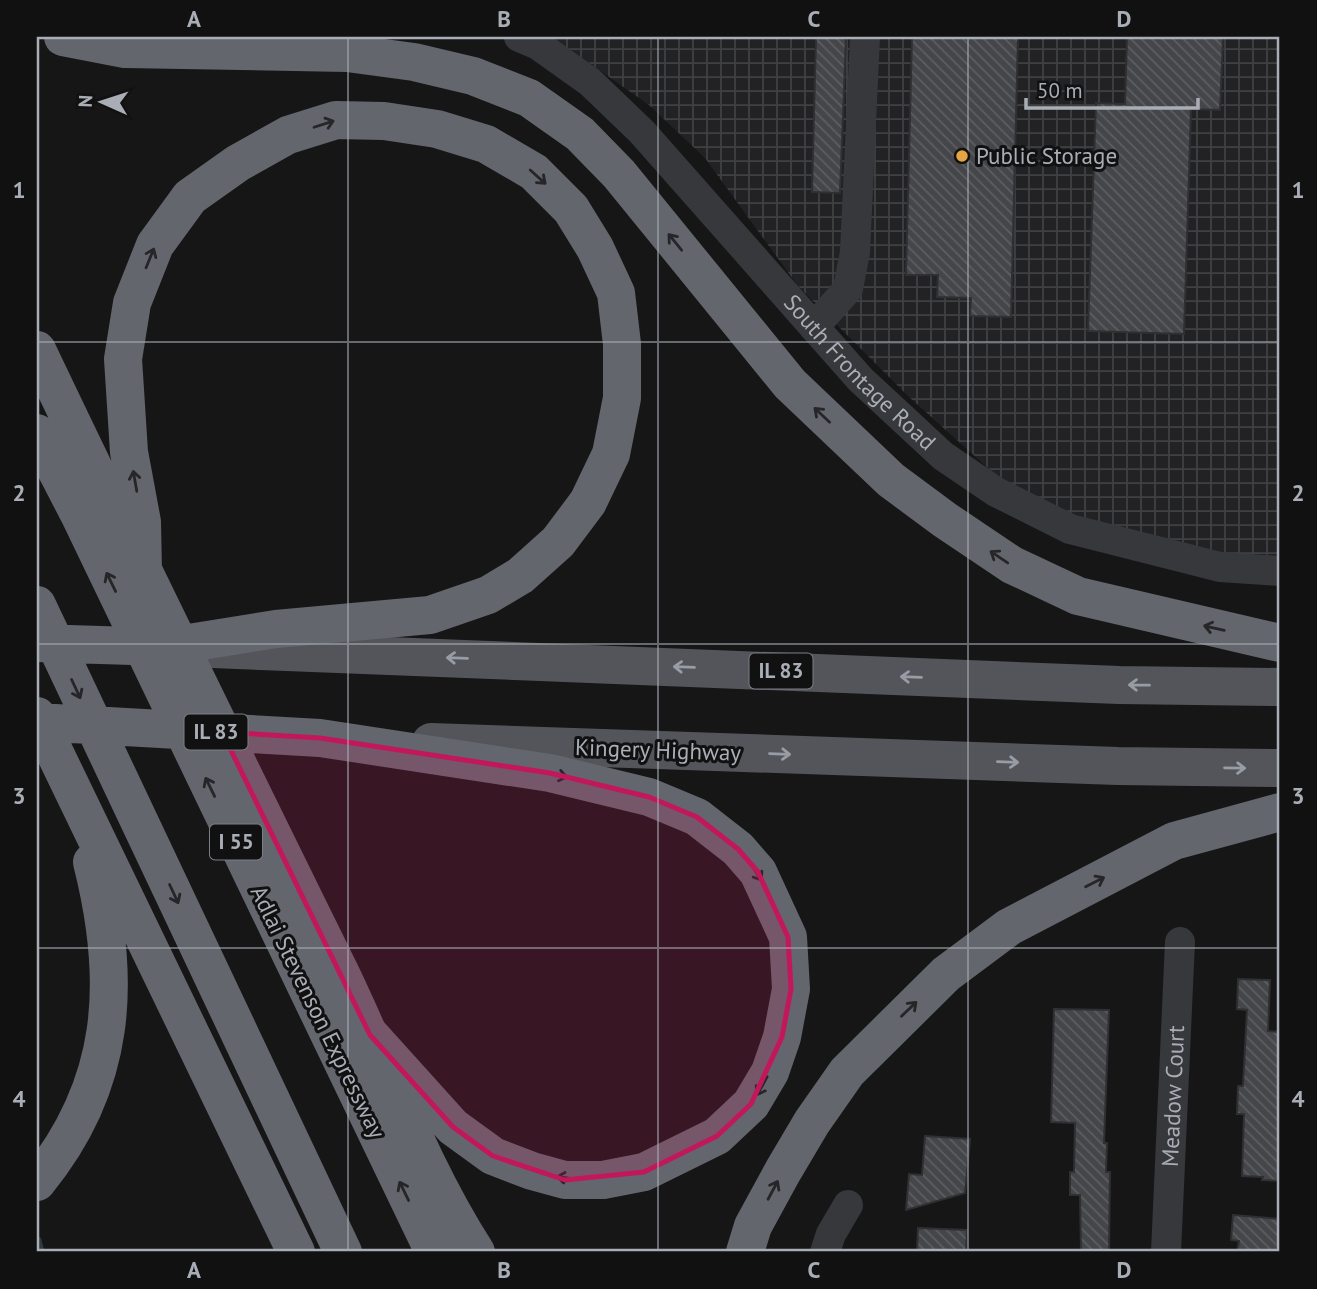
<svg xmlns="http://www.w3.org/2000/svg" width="1317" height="1289" font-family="'PT Sans',sans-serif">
<defs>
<pattern id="industrial-grid" width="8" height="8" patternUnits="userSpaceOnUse" patternTransform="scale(1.75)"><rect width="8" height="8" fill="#222224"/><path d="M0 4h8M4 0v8" fill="none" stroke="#3f4042"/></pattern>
<pattern id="building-back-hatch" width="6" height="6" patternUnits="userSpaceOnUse" patternTransform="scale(1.75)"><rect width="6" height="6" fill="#45464a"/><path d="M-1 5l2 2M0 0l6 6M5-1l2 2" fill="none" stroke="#5d5e62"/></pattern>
</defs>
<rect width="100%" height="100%" fill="#161617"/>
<path fill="url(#industrial-grid)" d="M552,37H1280V560L1203,554L1068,514L998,477L909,397L798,286L705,158L649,105Z"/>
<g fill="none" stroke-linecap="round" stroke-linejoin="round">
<path stroke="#30393f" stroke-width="7" d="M38,1240L41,1252"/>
</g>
<path fill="url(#building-back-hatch)" stroke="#303033" stroke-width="2" d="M816,37H846L840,193L812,192Z
M912,37H1018L1011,317L970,316L971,298L937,297L938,275H906Z
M1127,37H1223L1220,110L1191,109L1184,334L1088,331L1096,103L1125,104Z
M1238,979L1270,980L1268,1031L1280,1032V1181L1262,1180L1263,1177L1242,1176L1244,1114H1237L1238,1086H1243L1247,1010L1237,1009Z
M1054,1009L1109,1010L1104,1143H1107L1106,1172H1110L1109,1252H1081L1080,1195H1070V1172H1074L1075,1123L1051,1122Z
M925,1136L970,1139L965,1193L906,1210L909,1174L922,1175Z
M1233,1215L1280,1219L1277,1252H1237L1239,1241L1231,1240Z
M918,1228L967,1230L966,1252H917Z"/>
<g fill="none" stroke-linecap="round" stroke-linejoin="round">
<g stroke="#37383c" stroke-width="30">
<path id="s1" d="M519,37L538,45L590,82L642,132L860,379L943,456L996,492L1070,529L1220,567L1280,571"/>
<path d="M814,327L848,289L855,252L865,37"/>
<path d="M825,1252L831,1234L848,1205"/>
<path id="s2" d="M1166,1252L1180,942"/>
</g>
<path stroke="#53555b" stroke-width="38" d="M212,649L1119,685L1280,687
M431,742L1118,766L1280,768"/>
<path stroke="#63666d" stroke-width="38" d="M63,37L125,49L347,53L414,62L473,76L529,98L580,134L619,174L790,384L891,480L945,520L1012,565L1078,596L1280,643
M37,350C136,558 238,765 340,972C385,1065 420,1165 476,1252
M37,433L80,516L434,1252
M37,605L343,1252
M37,643L164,647L276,629L430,615L488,595L520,576L558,542L588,502L611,454L622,398V344L616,293L595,248L571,209L534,172L486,144L437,129L384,121L336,120L288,135L238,163L190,197L155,245L132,303L123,359L129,452L142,522L143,573
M37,716L296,1252
M37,722L320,738L550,773L649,797L697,817L738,849L758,872L788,937L791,989L782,1037L770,1072L751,1104L717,1136L644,1172L603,1180H565L532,1171L493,1156L453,1127L370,1035
M37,1182C117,1084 122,981 92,862
M745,1252L753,1226L783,1171L812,1122L847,1072L946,974L1009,927L1174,841L1280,812"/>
</g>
<defs><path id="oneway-shaft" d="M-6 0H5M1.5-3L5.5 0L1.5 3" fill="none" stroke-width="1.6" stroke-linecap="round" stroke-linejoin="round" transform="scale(1.75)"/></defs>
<g stroke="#262629">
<use href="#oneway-shaft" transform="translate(324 124) rotate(-18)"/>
<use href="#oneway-shaft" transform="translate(538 177) rotate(42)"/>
<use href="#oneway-shaft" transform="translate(675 242) rotate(-129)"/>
<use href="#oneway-shaft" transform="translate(150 258) rotate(-68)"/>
<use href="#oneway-shaft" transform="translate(822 415) rotate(-137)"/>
<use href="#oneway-shaft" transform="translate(135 481) rotate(-100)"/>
<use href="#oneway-shaft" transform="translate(999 557) rotate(-146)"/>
<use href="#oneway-shaft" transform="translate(111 582) rotate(-116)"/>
<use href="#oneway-shaft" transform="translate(1214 628) rotate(-167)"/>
<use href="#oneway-shaft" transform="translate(76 689) rotate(65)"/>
<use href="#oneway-shaft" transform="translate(557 775) rotate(12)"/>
<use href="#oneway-shaft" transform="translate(210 787) rotate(-116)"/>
<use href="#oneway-shaft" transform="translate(756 872) rotate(56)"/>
<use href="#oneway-shaft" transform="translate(1095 882) rotate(-27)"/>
<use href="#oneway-shaft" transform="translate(174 894) rotate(65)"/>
<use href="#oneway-shaft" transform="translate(909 1009) rotate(-44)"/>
<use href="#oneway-shaft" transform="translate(762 1086) rotate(119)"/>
<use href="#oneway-shaft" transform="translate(567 1178) rotate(-173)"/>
<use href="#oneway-shaft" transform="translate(773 1190) rotate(-62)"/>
<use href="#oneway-shaft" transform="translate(404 1191) rotate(-116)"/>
</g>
<g stroke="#989ca4">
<use href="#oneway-shaft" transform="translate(457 658) rotate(-178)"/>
<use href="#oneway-shaft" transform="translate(684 667) rotate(-178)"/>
<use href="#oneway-shaft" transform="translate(911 677) rotate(-178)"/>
<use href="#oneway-shaft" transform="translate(1139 685) rotate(-179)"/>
<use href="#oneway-shaft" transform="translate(780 754) rotate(2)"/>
<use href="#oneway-shaft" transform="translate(1008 762) rotate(2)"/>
<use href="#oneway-shaft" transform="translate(1235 768) rotate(1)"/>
</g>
<path fill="#c2185b" fill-opacity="0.2" stroke="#c2185b" stroke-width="5" stroke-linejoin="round" d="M222,732L320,738L550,773L649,797L697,817L738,849L758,872L788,937L791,989L782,1037L751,1104L717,1136L644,1172L565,1180L493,1156L453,1127L370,1035Z"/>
<path fill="none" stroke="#a9aeb6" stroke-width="2" stroke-opacity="0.55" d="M348,37V1252M658,37V1252M968,37V1252M37,342H1280M37,644H1280M37,948H1280"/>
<circle fill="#e4a542" stroke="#111112" stroke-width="2.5" cx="962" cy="156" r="7"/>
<g text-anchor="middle" stroke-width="6" stroke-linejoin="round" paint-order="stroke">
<g fill="#111112" stroke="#7b7f85" stroke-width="2">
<rect x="749.5" y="653.5" width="63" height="35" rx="5"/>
<rect x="184.5" y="714.5" width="63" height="35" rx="5"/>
<rect x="210" y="824.5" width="52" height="35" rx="5"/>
</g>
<g font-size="21" font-weight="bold" fill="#a9aeb6">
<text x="781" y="678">IL 83</text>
<text x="216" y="739">IL 83</text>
<text x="236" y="849">I 55</text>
</g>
<g font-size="23" fill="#a9aeb6" stroke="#111112" text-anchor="start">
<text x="976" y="164">Public Storage</text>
</g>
<g font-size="23" fill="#a9aeb6" stroke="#111112">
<text dy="8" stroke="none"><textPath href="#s1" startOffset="481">South Frontage Road</textPath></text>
<text transform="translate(658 750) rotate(2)" y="8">Kingery Highway</text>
<text transform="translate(318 1012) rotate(64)" y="8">Adlai Stevenson Expressway</text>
<text dy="8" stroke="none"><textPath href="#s2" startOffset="156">Meadow Court</textPath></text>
</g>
</g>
<rect width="1317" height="1289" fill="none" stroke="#111112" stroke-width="77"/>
<g transform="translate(102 102) rotate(273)" stroke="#111112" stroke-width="5" paint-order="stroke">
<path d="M0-5L12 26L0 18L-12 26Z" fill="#a9aeb6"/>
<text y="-10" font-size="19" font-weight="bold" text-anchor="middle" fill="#a9aeb6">N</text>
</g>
<path d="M1026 98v10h172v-10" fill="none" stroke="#a9aeb6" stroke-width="3.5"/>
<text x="1037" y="98" font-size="21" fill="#a9aeb6" stroke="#111112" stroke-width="5" paint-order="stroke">50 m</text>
<rect x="38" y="38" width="1240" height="1212" fill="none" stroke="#a9aeb6" stroke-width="2.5"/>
<g font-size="23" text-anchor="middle" font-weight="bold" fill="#a9aeb6">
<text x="194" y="27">A</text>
<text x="504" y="27">B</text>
<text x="814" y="27">C</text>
<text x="1124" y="27">D</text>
<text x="19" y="198">1</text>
<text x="1298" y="198">1</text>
<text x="19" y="501">2</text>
<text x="1298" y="501">2</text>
<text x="19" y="804">3</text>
<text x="1298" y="804">3</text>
<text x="19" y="1107">4</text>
<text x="1298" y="1107">4</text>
<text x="194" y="1278">A</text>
<text x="504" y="1278">B</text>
<text x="814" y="1278">C</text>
<text x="1124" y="1278">D</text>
</g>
</svg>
